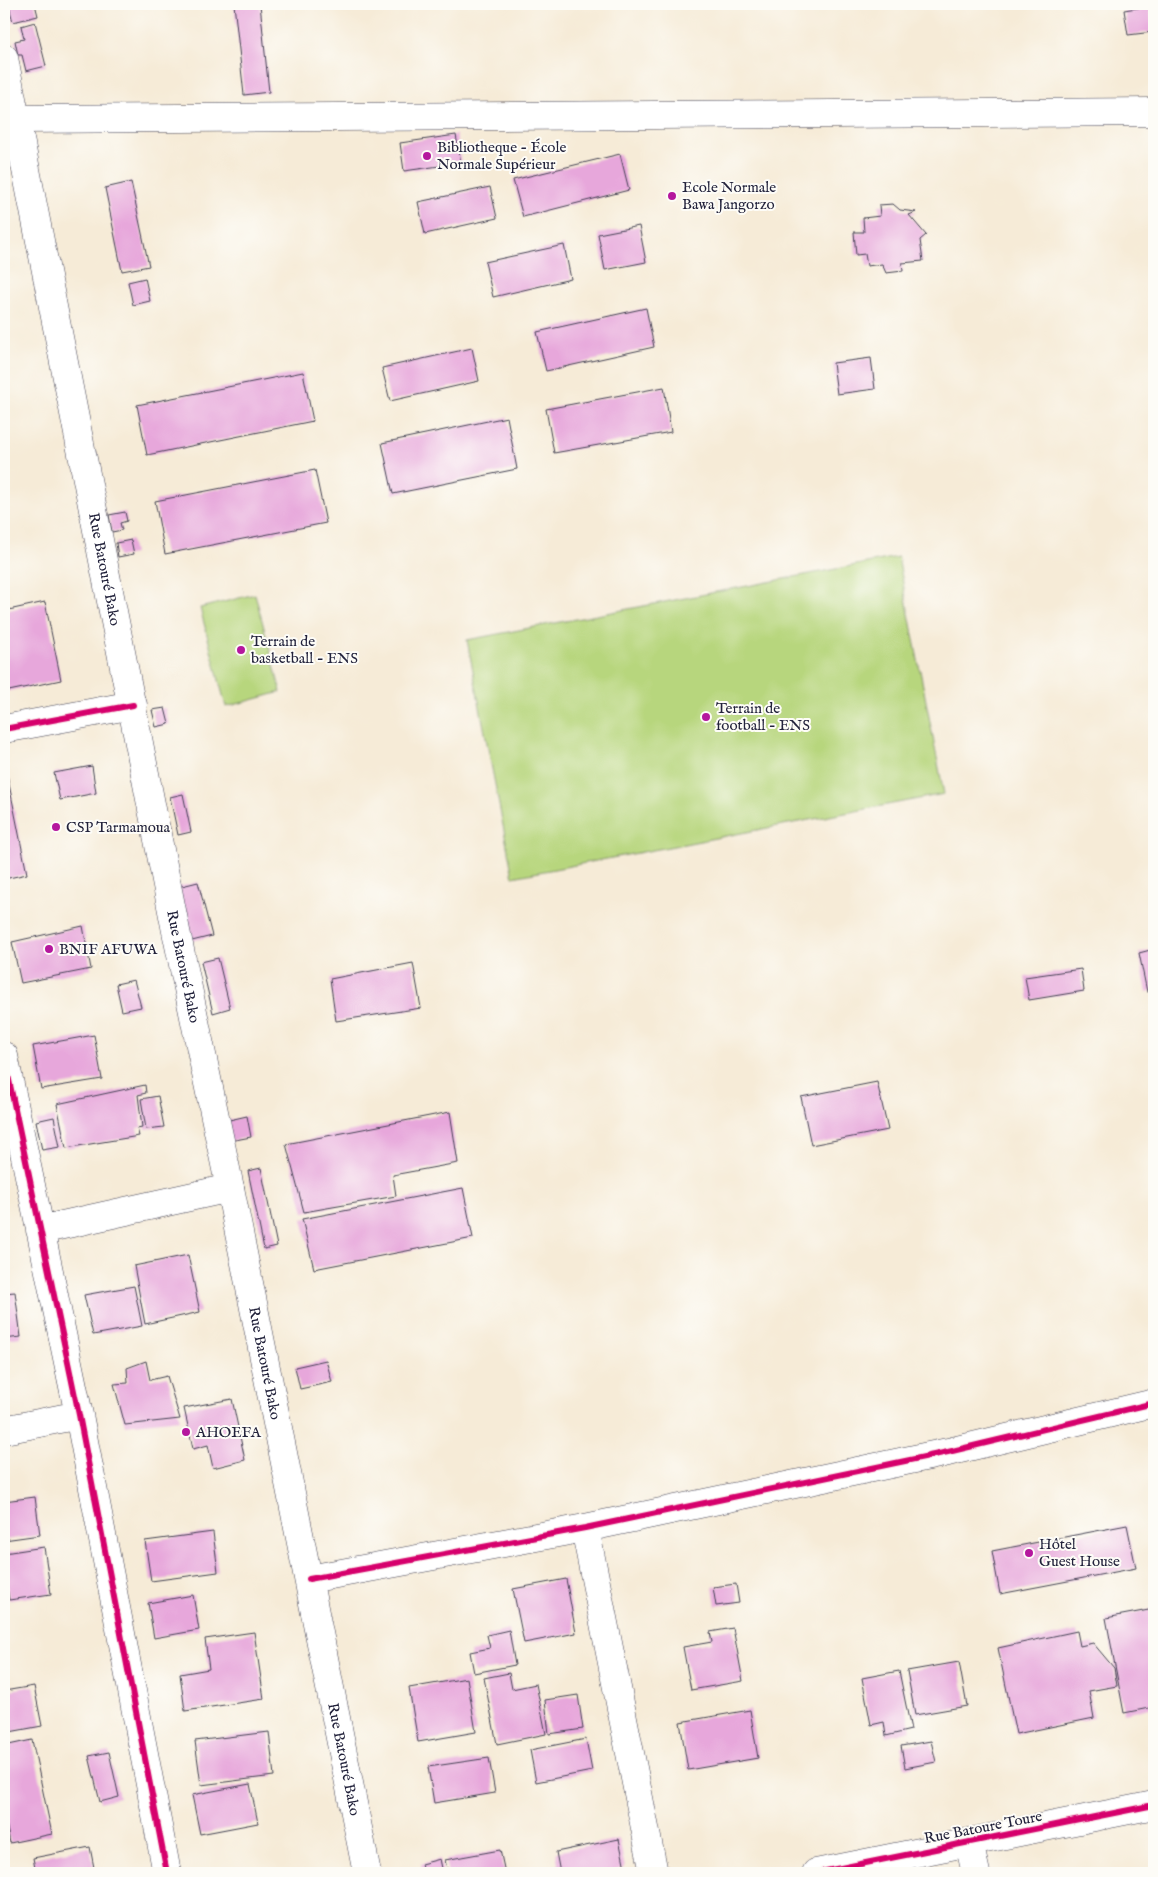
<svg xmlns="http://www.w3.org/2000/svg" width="1158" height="1877" font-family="'IM FELL English',serif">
<rect width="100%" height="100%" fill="#fdfcf7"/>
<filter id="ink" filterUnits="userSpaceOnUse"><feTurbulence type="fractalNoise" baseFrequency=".02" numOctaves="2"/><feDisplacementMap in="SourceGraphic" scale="10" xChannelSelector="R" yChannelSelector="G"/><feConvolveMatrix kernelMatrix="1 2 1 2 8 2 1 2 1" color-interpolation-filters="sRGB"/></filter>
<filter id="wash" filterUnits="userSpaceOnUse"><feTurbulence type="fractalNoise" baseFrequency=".0096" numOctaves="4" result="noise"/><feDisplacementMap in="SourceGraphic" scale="20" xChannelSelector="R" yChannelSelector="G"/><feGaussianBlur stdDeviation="1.12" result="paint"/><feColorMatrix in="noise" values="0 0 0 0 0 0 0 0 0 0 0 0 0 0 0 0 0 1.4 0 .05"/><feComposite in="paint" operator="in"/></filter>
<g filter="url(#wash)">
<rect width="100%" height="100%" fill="#f6ebd7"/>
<path fill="#b7d67d" stroke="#6c7c5c" d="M898,557L944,794L513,877L467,640Z
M255,594L281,692L226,707L200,608Z"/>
<g id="blocks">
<path fill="#e7a7db" d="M16,4H35L38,16L13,22L9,6Z
M234,4H260L269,92L244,95Z
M1151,4H1154V16L1153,17Z
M1150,6L1153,32L1128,35L1124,10Z
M35,22L46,66L26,71L22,55H18L15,41L24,39L21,26Z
M456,135L461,163L404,171L400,143Z
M620,154L629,190L523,217L513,180Z
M131,182L149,266L122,271L105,188Z
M490,187L497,218L425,234L418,202Z
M893,204L900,210L916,212L909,215L926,235L920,240L923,261L902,263L903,271L886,273L882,264L867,266L865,254L856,255L854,232H864L863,218L880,216L879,205Z
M639,226L646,262L605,270L598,234Z
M564,245L571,279L493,297L485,262Z
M145,278L150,301L133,305L128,282Z
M646,308L654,347L546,371L537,332Z
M472,348L479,381L390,401L382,368Z
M871,358L875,389L837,394L833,363Z
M303,372L313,421L147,455L137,405Z
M664,387L671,432L554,453L546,409Z
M507,417L517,469L393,494L382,443Z
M315,470L326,523L165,554L155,501Z
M125,512L127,521L120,523L122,530L112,532L109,515Z
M131,540L134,554L118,557L116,543Z
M45,602L61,680L4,692V611Z
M165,708L169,724L156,727L152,710Z
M5,764L27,874L4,879V765Z
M92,766L96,793L60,800L54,773Z
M183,794L191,832L178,835L170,797Z
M198,882L212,936L192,941L178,887Z
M83,926L91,969L21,983L12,942Z
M1154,949V990L1147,992L1139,953Z
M218,958L230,1008L213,1013L201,962Z
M413,963L421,1008L336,1021L330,979Z
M1081,969L1084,991L1029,1000L1025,977Z
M134,980L141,1007L122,1011L116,984Z
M94,1035L102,1079L41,1089L33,1046Z
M877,1082L888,1130L811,1145L801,1097Z
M145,1085L146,1093L138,1095L142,1127L137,1128L139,1136L66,1148L57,1104Z
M158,1096L164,1127L146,1129L141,1099Z
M450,1112L458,1163L393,1175L396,1196L304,1212L286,1144Z
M247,1116L251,1137L230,1141L225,1121Z
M54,1117L60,1147L42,1150L36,1121Z
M261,1168L277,1246L264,1249L248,1171Z
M463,1188L473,1238L314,1269L302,1219Z
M188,1255L200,1312L145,1324L134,1266Z
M134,1286L142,1326L93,1335L84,1295Z
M15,1292L21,1337L4,1339V1293Z
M326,1360L332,1382L300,1389L295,1367Z
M146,1361L150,1380L167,1376L180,1419L125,1425L114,1384L128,1383L127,1368Z
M232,1399L245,1460L213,1468L208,1445L193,1449L184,1408Z
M35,1497L40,1535L4,1540V1501Z
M1127,1525L1136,1568L1000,1594L992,1551Z
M213,1532L218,1572L151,1581L145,1541Z
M44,1547L51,1594L9,1600L4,1568V1553Z
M566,1579L576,1633L524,1643L513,1589Z
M736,1584L739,1603L716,1606L713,1587Z
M193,1595L199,1630L154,1638L148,1603Z
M1154,1609V1707L1124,1713L1106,1618Z
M733,1628L743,1681L691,1690L683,1647L712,1642L710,1632Z
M509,1630L515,1665L474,1673L470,1652L490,1648L487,1635Z
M1077,1631L1080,1646L1093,1643L1114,1668L1117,1686L1089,1691L1094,1718L1016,1734L998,1648Z
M254,1632L264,1699L185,1711L180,1674L209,1669L205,1639Z
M959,1662L967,1706L915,1715L907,1671Z
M899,1671L911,1730L886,1736L884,1722L871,1725L862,1678Z
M509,1673L512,1689L536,1684L546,1734L497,1744L484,1678Z
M467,1678L476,1732L418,1742L409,1688Z
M34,1686L42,1726L4,1733V1691Z
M578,1695L583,1729L549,1734L545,1700Z
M750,1710L758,1758L688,1770L680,1722Z
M269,1732L274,1776L201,1785L195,1741Z
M586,1739L592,1771L536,1782L530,1750Z
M32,1740L52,1834L10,1843L4,1813V1746Z
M931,1741L936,1762L905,1768L901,1746Z
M109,1752L119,1797L100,1802L89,1756Z
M489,1758L495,1793L434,1803L428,1767Z
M250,1784L258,1823L200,1834L192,1795Z
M619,1839L625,1868L600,1873H560L556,1852Z
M90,1847L95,1873H36L33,1858Z
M500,1850L505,1873H448L445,1860Z
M440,1859L443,1873H423L421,1864Z"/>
</g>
</g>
<g filter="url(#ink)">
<use href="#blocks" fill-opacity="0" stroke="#424052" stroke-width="1"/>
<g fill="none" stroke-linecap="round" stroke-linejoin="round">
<g stroke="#424052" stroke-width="29">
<path id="minor" d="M15,119L1154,112
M4,729L133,705
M4,1056L79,1415L167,1873
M40,1230L230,1188
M4,1430L79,1415
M585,1528L654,1873
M309,1579L585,1528L948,1452L1154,1403
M969,1843L976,1873
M816,1873L1154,1805"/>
</g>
<g stroke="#424052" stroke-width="29">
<g id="major">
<path id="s1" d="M4,58L176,931L230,1188L367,1873"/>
</g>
</g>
<use href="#minor" stroke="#fff" stroke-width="28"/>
<use href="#major" stroke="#fff" stroke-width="28"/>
<g stroke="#fdfcf7" stroke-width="9">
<path id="cycleway" d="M4,729L133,705
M4,1056L79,1415L167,1873
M309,1579L585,1528L948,1452L1154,1403
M816,1873L1154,1805"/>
</g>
<use href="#cycleway" stroke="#d6006c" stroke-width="6"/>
</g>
</g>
<g fill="#b5179e" stroke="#fdfcf7" stroke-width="2">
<circle cx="427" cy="156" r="5"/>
<circle cx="672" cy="196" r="5"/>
<circle cx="241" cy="650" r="5"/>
<circle cx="706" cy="717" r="5"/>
<circle cx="56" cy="827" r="5"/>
<circle cx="49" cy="949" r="5"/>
<circle cx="186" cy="1432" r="5"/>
<circle cx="1029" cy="1553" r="5"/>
</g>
<g text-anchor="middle" stroke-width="4" stroke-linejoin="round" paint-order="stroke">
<g font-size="15" fill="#22223b" stroke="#fdfcf7" text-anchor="start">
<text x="437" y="152">Bibliotheque - École<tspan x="437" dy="17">Normale Supérieur</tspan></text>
<text x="682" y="192">Ecole Normale<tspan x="682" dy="17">Bawa Jangorzo</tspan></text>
<text x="251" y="646">Terrain de<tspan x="251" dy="17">basketball - ENS</tspan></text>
<text x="716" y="713">Terrain de<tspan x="716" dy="17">football - ENS</tspan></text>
<text x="66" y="832">CSP Tarmamoua</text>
<text x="59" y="954">BNIF AFUWA</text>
<text x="196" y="1437">AHOEFA</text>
<text x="1039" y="1549">Hôtel<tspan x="1039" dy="17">Guest House</tspan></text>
</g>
<g font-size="15" fill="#22223b" stroke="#fdfcf7">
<text dy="5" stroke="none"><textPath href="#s1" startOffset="521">Rue Batouré Bako</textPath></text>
<text dy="5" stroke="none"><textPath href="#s1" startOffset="926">Rue Batouré Bako</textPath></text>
<text dy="5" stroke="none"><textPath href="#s1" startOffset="1331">Rue Batouré Bako</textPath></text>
<text dy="5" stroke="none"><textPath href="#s1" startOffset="1735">Rue Batouré Bako</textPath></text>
<text transform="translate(983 1827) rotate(-11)" y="5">Rue Batoure Toure</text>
</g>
</g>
<rect width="1158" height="1877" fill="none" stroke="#fdfcf7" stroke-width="20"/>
</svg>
